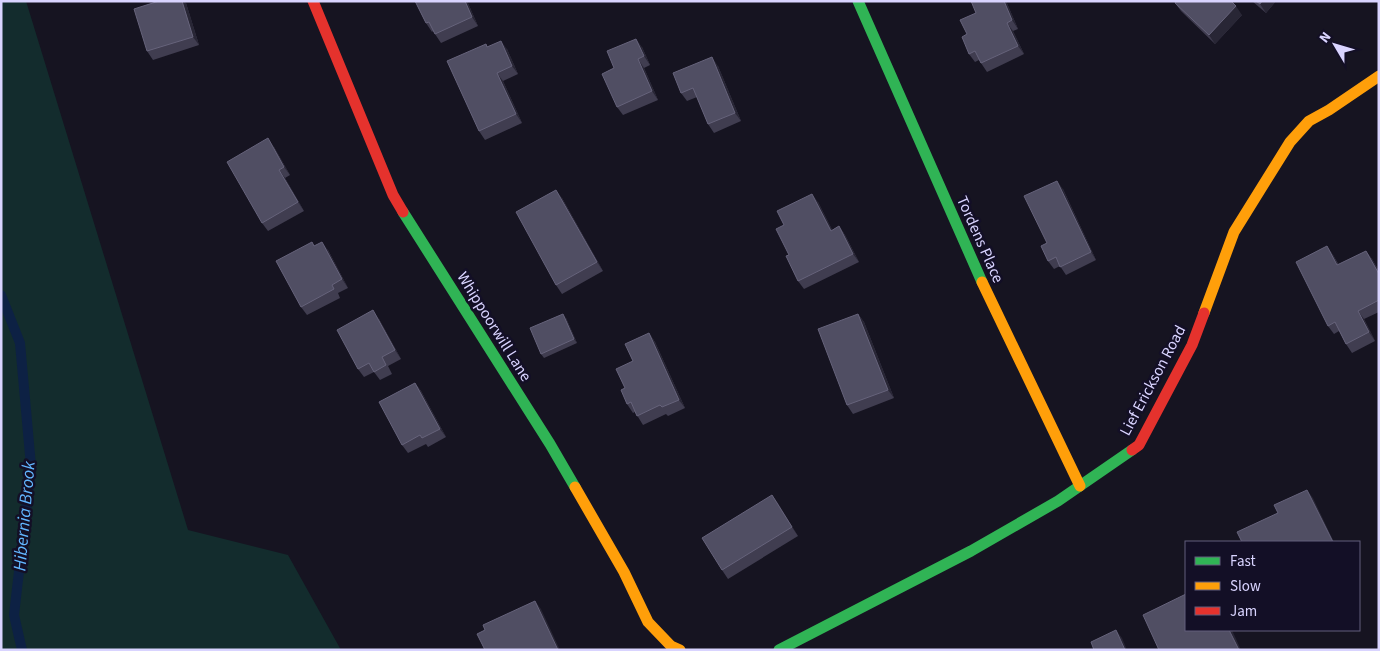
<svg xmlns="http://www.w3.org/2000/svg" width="1380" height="651" font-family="'Source Sans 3',sans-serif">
<rect width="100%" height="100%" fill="#161421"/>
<path fill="#132c2d" d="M1,1H26L188,530L288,555L341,650H1Z"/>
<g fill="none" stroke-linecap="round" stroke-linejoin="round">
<path stroke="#0d2144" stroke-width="10" d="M1,295L20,343L31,466L14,615L22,650"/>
<path stroke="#30b455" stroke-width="11" d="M858,1L982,282
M403,212L550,444L575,487
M779,650L971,551L1058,501L1132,450"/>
<path stroke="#ff9f0a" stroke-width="11" d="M982,282L1080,486
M1204,313L1234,232L1290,142L1309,121L1329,110L1379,76
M575,487L624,572L648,622L671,646L680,650"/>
<path stroke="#e5322d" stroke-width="11" d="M313,1L393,195L403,212
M1132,450L1139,445L1192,345L1204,313"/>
</g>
<path fill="#403d50" d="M415,1H467L478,26L441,43L433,31L432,32L426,23Z
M1006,1L1018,29L1013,31L1024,54L987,72L979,60L975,62L969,54L967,34Z
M1252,1H1276L1266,13Z
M186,3L199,45L153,60L147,51Z
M1175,3L1242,15L1215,44L1181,11Z
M486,44L488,47L507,49L518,74L503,81L522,123L485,140L479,131Z
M642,47L650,65L644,68L658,100L623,115L617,107L614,68Z
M718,66L741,121L714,133L708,124L697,97L687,101L681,93Z
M274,147L290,175L285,178L304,211L268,231L262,223Z
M1063,189L1096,260L1066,275L1060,266L1054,269L1048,261L1047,243Z
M562,198L603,271L562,294L556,285Z
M818,202L832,230L839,226L845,235L859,262L804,289L798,281L784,225Z
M312,242L314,246L328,250L348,288L338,293L340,298L307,315L301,307Z
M1327,246L1333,255L1339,265L1366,251L1372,259L1379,271V312L1364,319L1375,341L1352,353L1346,344L1339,331L1334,334L1328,326Z
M858,314L864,322L894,398L853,414L847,405Z
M566,318L577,343L544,358L541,354Z
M379,319L401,359L388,366L392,374L380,380L374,372L364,377L358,369Z
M649,333L655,342L685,408L668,416L666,414L643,425L635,412L633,413L627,404L625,388L633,361Z
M415,383L421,391L446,437L428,447L426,444L408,453L402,445Z
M772,495L798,536L728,579L722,570Z"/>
<path fill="#282635" d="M182,1H184L186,3L199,45L193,37Z
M465,1H467L478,26L472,17Z
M1004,1H1006L1018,29L1012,20Z
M1262,1H1276L1266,13L1260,4Z
M1236,6L1242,15L1215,44L1209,35Z
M1007,23L1013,31L1024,54L1018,46Z
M636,39L642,47L650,65L644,56Z
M501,41L507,49L518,74L512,66Z
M712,57L718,66L741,121L735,113Z
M638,59L644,68L658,100L652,91Z
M497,73L503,81L522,123L516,114Z
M268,138L274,147L290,175L284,167Z
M279,170L285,178L304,211L298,202Z
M1057,181L1063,189L1096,260L1091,252Z
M556,190L562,198L603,271L597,262Z
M812,194L818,202L837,239L831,231Z
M839,226L845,235L859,262L853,254Z
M322,242L328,250L348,288L342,279Z
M1327,246L1333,255L1343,274L1337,265Z
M1366,251L1372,259L1379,271V274Z
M373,310L379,319L401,359L395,350Z
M1358,311L1364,319L1375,341L1369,332Z
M563,314L566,318L577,343L574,339Z
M858,314L864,322L894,398L888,390Z
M649,333L655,342L685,408L679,400Z
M415,383L421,391L446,437L440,429Z
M1307,490L1313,498L1334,542H1333Z
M772,495L778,503L798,536L792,527Z
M535,601L541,609L560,650H558Z
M1116,630L1122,638L1127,650H1125Z
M1229,630H1232L1241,650H1239Z"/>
<path fill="#504e63" stroke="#66637b" d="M159,1H182L193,37L147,51L134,9Z
M415,1H465L472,17L435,34L429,22L426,23Z
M971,1H1004L1012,20L1007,23L1018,46L981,63L975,51L969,54L962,37L967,34L960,20L976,13Z
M1176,1H1231L1236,6L1209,35L1175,3Z
M1256,1H1262L1260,4Z
M636,39L644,56L638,59L652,91L617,107L602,74L614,68L607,51Z
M501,41L512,66L497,73L516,114L479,131L447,61L486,44L487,47Z
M712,57L735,113L708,124L693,88L681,93L673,73Z
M268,138L284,167L279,170L298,202L262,223L227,162Z
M1057,181L1091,252L1060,267L1056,257L1048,261L1041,246L1047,243L1024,196Z
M556,190L597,262L556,285L516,212Z
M812,194L831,231L839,226L853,254L798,281L786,256L789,255L776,229L784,225L777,211Z
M312,242L314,246L322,242L342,279L332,285L334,289L301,307L276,261Z
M1327,246L1337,265L1366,251L1379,274V300L1358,311L1369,332L1346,344L1335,322L1328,326L1296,262Z
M373,310L395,350L382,357L386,365L374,372L369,363L358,369L337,330Z
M563,314L574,339L541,354L530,328Z
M858,314L888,390L847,405L818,329Z
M649,333L679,400L662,407L660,405L637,416L631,402L627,404L621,390L625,388L616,369L633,361L625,344Z
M415,383L440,429L422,438L420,435L402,445L379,402Z
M1307,490L1333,542H1242L1237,532L1278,513L1274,505Z
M772,495L792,527L722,570L702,538Z
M1186,594V630H1229L1239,650H1159L1143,615Z
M535,601L558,650H485L477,634L485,630L483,625Z
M1116,630L1125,650H1094L1091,642Z"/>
<g text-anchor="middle" stroke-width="5" stroke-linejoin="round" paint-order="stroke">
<g font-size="16" fill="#d9d4ff" stroke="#130f26">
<text transform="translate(981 239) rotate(66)" y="6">Tordens Place</text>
<text transform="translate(495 326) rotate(58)" y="6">Whippoorwill Lane</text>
<text transform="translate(1152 380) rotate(-62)" y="6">Lief Erickson Road</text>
</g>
<g font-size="18" font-style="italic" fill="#62b6ff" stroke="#130f26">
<text transform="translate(24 516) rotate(-85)" y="6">Hibernia Brook</text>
</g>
</g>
<rect width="1380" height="651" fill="none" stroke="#d9d4ff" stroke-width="5"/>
<rect x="1185" y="541" width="175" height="90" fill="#130f26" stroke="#625e7d"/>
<rect x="1195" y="557" width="25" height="8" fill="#30b455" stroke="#625e7d"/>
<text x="1230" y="566" font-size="15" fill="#d9d4ff">Fast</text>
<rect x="1195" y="582" width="25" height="8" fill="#ff9f0a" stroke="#625e7d"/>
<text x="1230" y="591" font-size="15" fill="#d9d4ff">Slow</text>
<rect x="1195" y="607" width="25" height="8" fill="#e5322d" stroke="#625e7d"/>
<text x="1230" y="616" font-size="15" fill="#d9d4ff">Jam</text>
<g transform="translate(1335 45) rotate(308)" stroke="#130f26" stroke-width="4" paint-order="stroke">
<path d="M0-4L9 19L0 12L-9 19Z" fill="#d9d4ff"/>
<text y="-8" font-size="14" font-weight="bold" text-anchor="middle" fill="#d9d4ff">N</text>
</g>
</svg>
